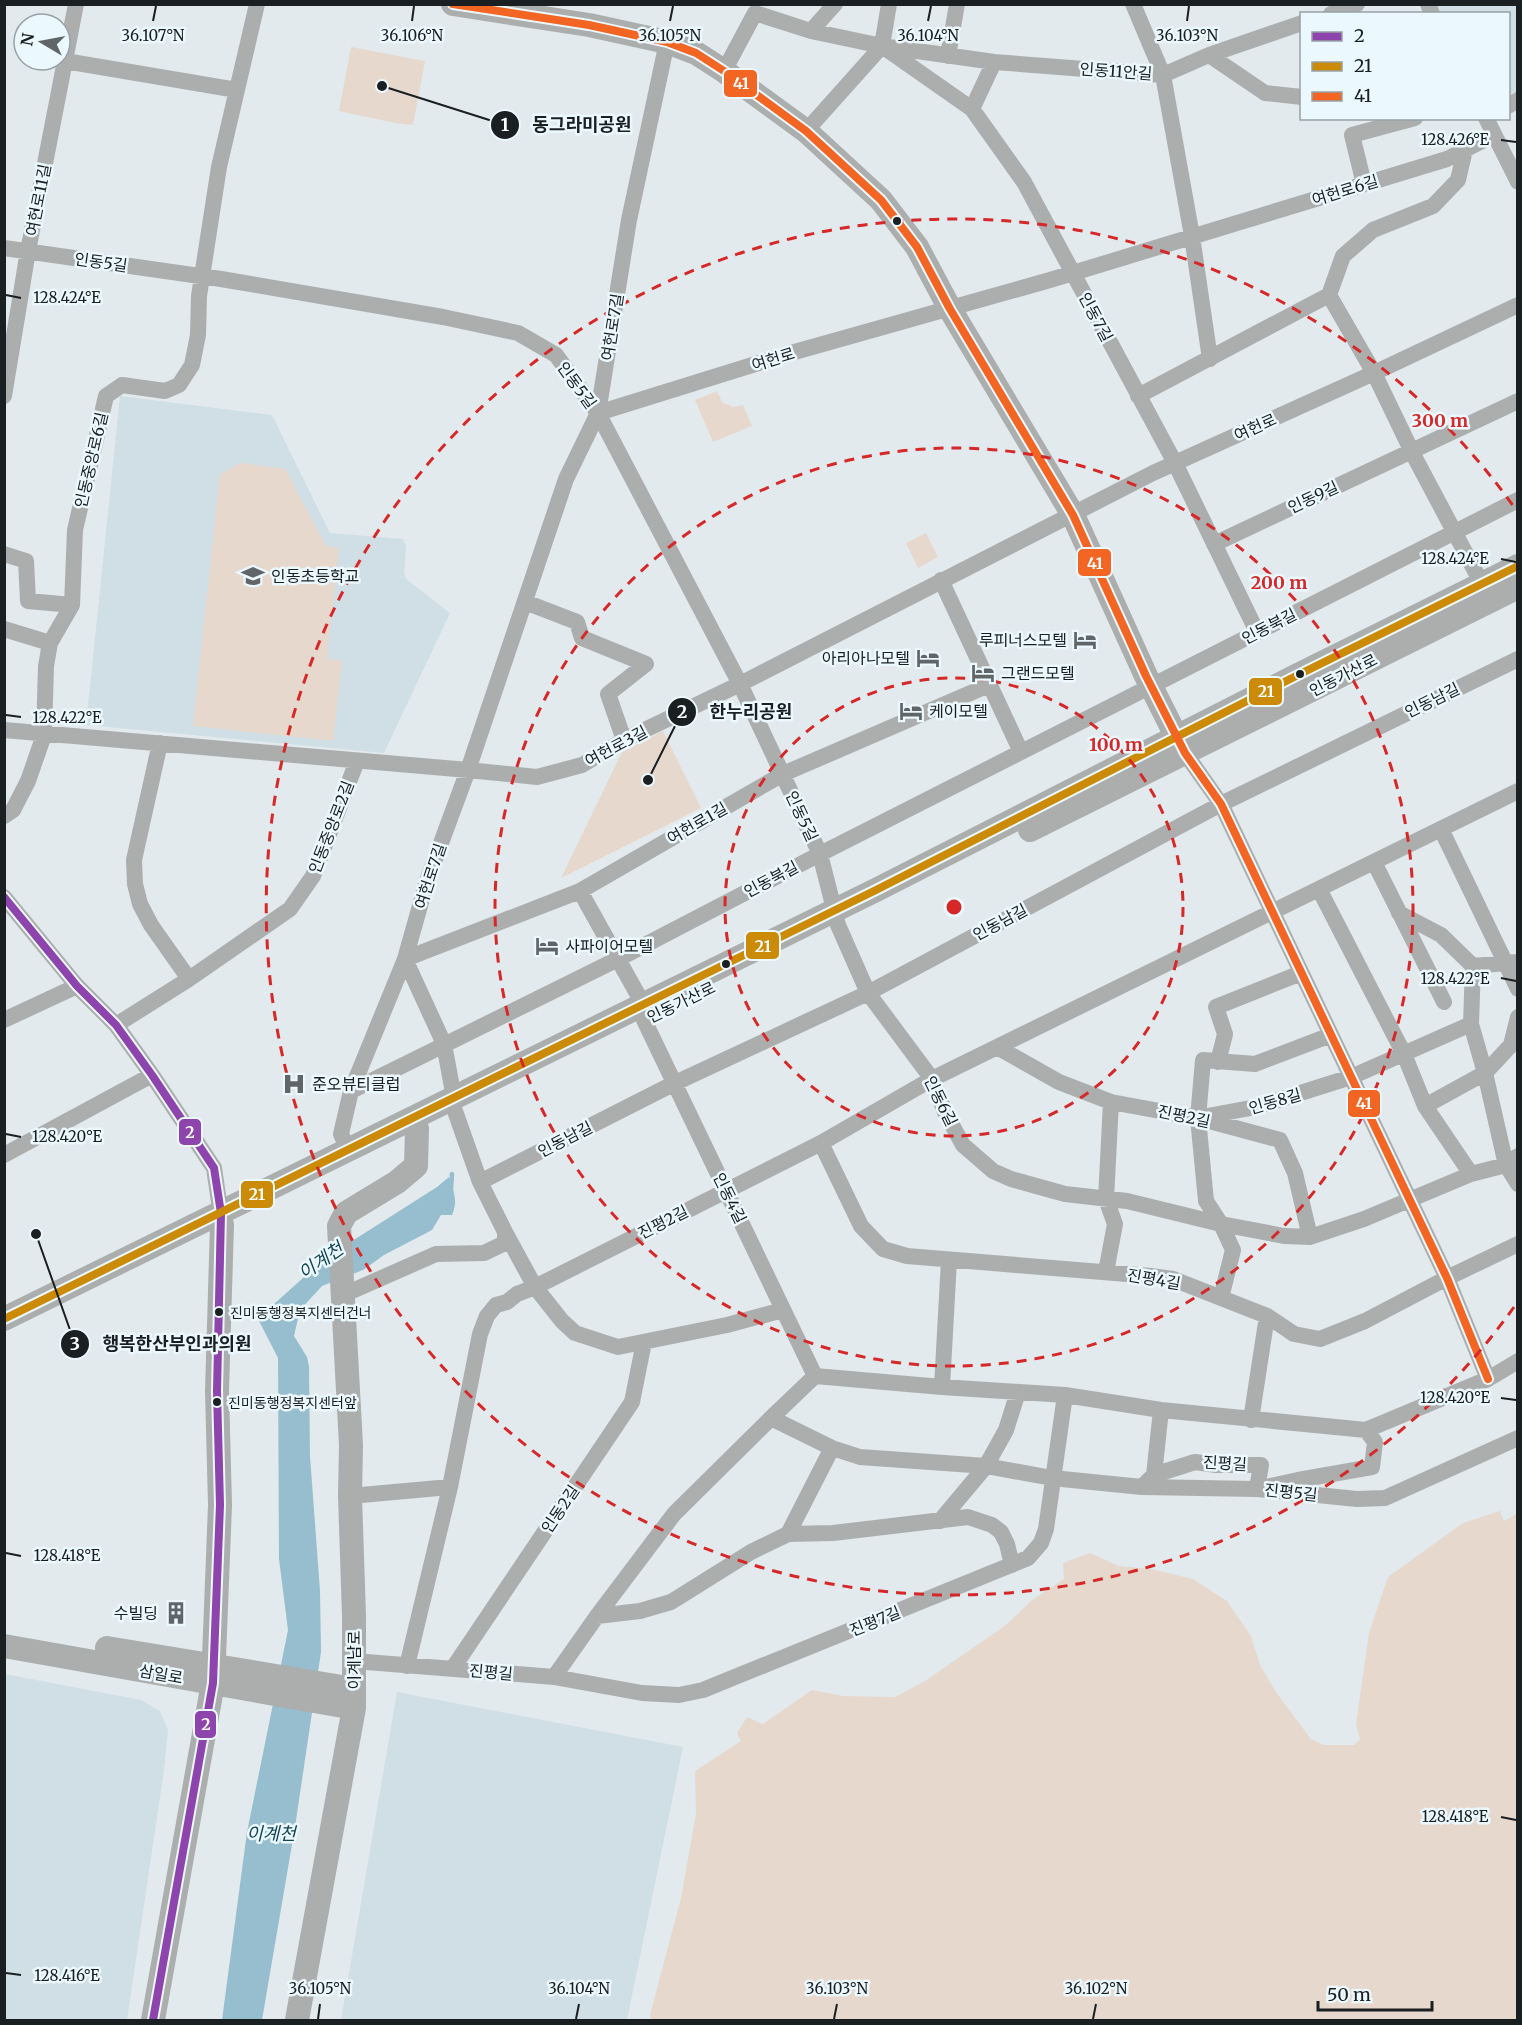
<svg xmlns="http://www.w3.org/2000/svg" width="1522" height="2025" font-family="Merriweather,'Noto Sans KR',serif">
<rect width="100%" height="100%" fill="#e2eaed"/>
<path fill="#d0dfe5" d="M1435,5H1517V93L1509,99L1508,14L1439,13Z
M120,396L272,415L330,533L403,539L406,545L404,572L406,579L450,613L384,753L86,725Z
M5,1674L141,1700L160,1711L168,1730L164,1770L127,2020H5Z
M397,1692L683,1747L627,2020H341Z"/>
<path fill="#e7d8ce" d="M351,47L425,61L413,125L395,123L339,111Z
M717,391L722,402L733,407L743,405L752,426L713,442L695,400Z
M241,463L285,469L326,546L339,548L327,659L342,661L333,741L193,726L220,474Z
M926,533L938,557L918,568L906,543Z
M663,731L701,808L561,878L622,752Z
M1500,1511L1504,1521L1518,1513L1517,2020H652L650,2015L681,1898L696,1814L695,1771L741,1741L737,1733L747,1717L763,1724L812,1690L843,1696L895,1697L925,1681L1006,1625L1032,1600L1064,1579L1063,1563L1090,1553L1119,1566L1151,1569L1193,1579L1227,1601L1251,1636L1260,1665L1276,1692L1311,1739L1324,1745H1354L1360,1740L1356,1724L1369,1633L1388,1577L1463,1523Z"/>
<path fill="#96bece" d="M449,1177C454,1191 458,1202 452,1215H441L432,1230L384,1255L363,1270L322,1286L300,1310L294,1336L307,1357L309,1367L310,1456L320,1591L321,1652L295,1827L262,2020H222L247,1832L288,1630L279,1559L278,1358L257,1317L273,1305L324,1259L437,1187Z"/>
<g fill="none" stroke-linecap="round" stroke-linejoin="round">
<path stroke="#96bece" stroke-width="4.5" d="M451,1189L452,1174"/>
<path stroke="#acaeae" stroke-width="16" d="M1133,4L1163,75L1192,236L1210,359
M1428,4L1432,14
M1331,14L1357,4
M811,31L835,4
M882,46L972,109L1024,182L1175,463L1257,632
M1209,55L1265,93L1302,97
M948,56L957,4
M65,61L237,90
M724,71L755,13L811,31L882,46L994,62L1163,75L1209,55L1302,23
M1508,106L1518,100
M972,109L994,62
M1486,118L1518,182
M806,131L882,46L889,4
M1465,150L1458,180L1433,206L1373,230L1343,256L1329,295L1374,373L1414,456L1482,584
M1364,184L1352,135L1415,118
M4,248L221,279L443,317L518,333L556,355L598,413L740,684L820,854L838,925L868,993L932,1079L945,1112L963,1145L993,1171L1011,1179L1065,1194L1127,1201L1221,1224L1284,1236L1310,1237L1364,1219L1471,1174L1506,1165L1518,1156
M4,396L28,251L76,4
M1138,396L1329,295
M598,413L791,353L1050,280L1447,159L1494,135
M1214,544L1518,401
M4,554L26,561L28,601L72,605
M941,580L1021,752
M525,602L577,622L582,638L646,664L608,694L624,740
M4,629L50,643
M4,730L468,770L537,777L582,765L624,740L740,684L1153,473L1374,373L1518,305
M160,743L134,860L135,884L140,904L151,925L189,979
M1185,753L1221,804L1447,1278L1488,1379
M4,816L13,810L28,781L44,735L46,666L50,643L72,605L75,530L106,396L122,385L165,391L179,385L192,365L198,335L199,296L219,167L257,4
M1441,829L1518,989
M1374,862L1444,1002
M1319,889L1404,1054L1425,1106L1471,1174
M580,891L643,1004
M4,897L77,986L116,1025L152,1075L214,1168L222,1222
M1399,913L1441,935L1473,966L1471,1024L1485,1073L1506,1165L1518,1184
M1473,966L1517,962
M4,1020L77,986
M644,1020L815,1376
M116,1025L189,979L290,909L313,876L357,761
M997,1047L1059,1082L1111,1102L1198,1118L1280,1140L1295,1173L1310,1237
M1218,1062L1225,1034L1216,1007L1301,973
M351,1091L618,959L820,854L1518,500
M454,1098L444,1044L405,959L580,891L783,774L989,685
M1425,1106L1485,1073L1511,1045L1518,1017
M455,1111L480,1182L505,1232L535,1287L562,1321L575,1333L618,1347L727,1325L783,1310
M1202,1117L1256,1107L1351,1077L1471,1024
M821,1143L861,1226L883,1249L907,1256L1151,1276L1173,1279L1267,1316L1294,1334L1320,1339L1365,1321L1447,1278L1518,1244
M348,1150L341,1134L351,1091L405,959L427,881L468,770L566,479L598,413L629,220L667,42
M4,1155L152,1075
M480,1182L673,1084L868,993L1221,804L1518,659
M1106,1272L1115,1224L1106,1199L1111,1102
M343,1295L436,1254L484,1253L505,1243V1232
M1221,1298L1233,1250L1221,1224L1206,1201L1198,1118L1203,1060L1255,1064L1331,1035
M942,1387L949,1260
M771,1418L832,1448L860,1457L986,1466L1052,1478L1142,1487L1257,1489L1357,1499L1385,1498L1518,1438
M1251,1420L1267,1316
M1154,1475L1161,1410
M1142,1487L1154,1475L1195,1462L1216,1465H1261L1257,1489L1298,1480L1372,1467L1375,1442L1366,1430
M350,1496L450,1487
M940,1521L986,1466L1006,1430L1018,1392
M788,1534L832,1448
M597,1616L640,1611L671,1602L751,1552L788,1534L833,1533L968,1517L992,1525L1001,1532L1007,1544L1012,1565
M354,1661L554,1677L597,1616L674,1514L771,1418L815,1376L942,1387L1065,1395L1161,1410L1366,1430L1488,1379L1518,1361
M407,1666L450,1487L480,1334L487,1316L496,1305L507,1302L517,1294L535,1287L821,1143L932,1079L1518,791
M453,1668L632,1402L644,1342
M554,1677L642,1693L679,1695L703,1690L1028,1558L1041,1543L1046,1529L1065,1395"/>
<path stroke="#abaead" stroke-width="24" d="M453,4L589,25L667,42L696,53L724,71L806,131L881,200L917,247L950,309L1073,515L1146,676L1183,750
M1030,830L1518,587
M4,1319L876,890L1300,674L1518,566
M4,1646L354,1708
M107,1648L354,1689
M153,2020L213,1683L220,1505L217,1391L222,1225
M297,2020L354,1708V1616L350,1496L351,1445L339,1226L346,1213L397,1182L416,1166L417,1129"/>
<g stroke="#ebf8fe" stroke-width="12">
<path id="bus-1" d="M4,897L77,986L116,1025L152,1075L214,1168L221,1213L217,1391L220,1505L213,1683L153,2020"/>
</g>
<g stroke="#ebf8fe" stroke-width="12">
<path id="bus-2" d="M4,1319L876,890L1300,674L1518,566"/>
</g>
<g stroke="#ebf8fe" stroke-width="12">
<path id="bus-3" d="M453,4L589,25L667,42L696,53L724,71L806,131L881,200L917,247L950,309L1073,515L1146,676L1185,753L1221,804L1447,1278L1488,1379"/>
</g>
<use href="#bus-1" stroke="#8e44ad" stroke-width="8"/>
<use href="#bus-2" stroke="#cb8b07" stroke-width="8"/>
<use href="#bus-3" stroke="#f26522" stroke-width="8"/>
</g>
<path fill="none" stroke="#1a1f21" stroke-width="2" d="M153,21L156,6M412,21L414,6M670,21L673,6M928,21L931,6M1187,21L1189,6M1501,140L1516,142M6,295L21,298M1501,559L1516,562M6,715L21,717M1501,978L1516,981M6,1134L21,1137M1501,1398L1516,1400M6,1553L21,1556M1501,1817L1516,1820M6,1973L21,1975M318,2019L320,2004M576,2019L579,2004M834,2019L837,2004M1093,2019L1096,2004"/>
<g fill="none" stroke="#d62828" stroke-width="3" stroke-dasharray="10 8">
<circle cx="954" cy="907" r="229"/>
<circle cx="954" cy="907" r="459"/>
<path d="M1514 1307A688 688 0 1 1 1514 507"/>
</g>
<defs>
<g id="school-bare" transform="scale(1.8)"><path d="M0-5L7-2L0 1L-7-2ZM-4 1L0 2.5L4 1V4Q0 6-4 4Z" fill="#606668" stroke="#ebf8fe" stroke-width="2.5" paint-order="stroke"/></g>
<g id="hotel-bare" transform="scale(1.8)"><path d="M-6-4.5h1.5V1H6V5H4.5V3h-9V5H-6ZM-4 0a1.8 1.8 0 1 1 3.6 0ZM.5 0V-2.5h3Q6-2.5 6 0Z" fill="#606668" stroke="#ebf8fe" stroke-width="2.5" paint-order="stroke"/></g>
<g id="hospital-bare" transform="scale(1.8)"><path d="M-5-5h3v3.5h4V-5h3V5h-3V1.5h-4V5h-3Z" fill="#606668" stroke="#ebf8fe" stroke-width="2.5" paint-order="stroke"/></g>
<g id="building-bare" transform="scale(1.8)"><path d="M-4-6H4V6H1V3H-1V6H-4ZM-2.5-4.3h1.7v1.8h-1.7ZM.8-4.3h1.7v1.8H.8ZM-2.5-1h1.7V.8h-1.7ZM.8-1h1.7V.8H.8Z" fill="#606668" stroke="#ebf8fe" stroke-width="2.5" paint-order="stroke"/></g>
</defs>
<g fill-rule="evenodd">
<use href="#school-bare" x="253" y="576"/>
<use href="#hotel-bare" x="1085" y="640"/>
<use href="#hotel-bare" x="928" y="658"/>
<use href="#hotel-bare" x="983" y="673"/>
<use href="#hotel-bare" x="911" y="711"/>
<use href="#hotel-bare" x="547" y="946"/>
<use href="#hospital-bare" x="294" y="1084"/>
<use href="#building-bare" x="176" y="1613"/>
</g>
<g fill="#1a1f21" stroke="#ebf8fe" stroke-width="2">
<circle cx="897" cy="221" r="5"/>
<circle cx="1300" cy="674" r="5"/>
<circle cx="726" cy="964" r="5"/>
<circle cx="219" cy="1312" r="5"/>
<circle cx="217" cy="1402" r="5"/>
</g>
<g text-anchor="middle" stroke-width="5" stroke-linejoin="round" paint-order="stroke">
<g font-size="14" fill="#1a1f21" stroke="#ebf8fe" text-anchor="start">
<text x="230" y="1318">진미동행정복지센터건너</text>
<text x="228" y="1408">진미동행정복지센터앞</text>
</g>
<g font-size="16" fill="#1a1f21" stroke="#ebf8fe">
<text transform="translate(1116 71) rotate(4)" y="6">인동11안길</text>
<text transform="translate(1345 190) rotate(-17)" y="6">여헌로6길</text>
<text transform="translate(38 200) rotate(-79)" y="6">여헌로11길</text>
<text transform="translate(101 262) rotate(8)" y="6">인동5길</text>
<text transform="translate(1096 317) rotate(62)" y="6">인동7길</text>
<text transform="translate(612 327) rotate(-81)" y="6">여헌로7길</text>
<text transform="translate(773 359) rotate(-17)" y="6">여헌로</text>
<text transform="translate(577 385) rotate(54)" y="6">인동5길</text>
<text transform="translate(1255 427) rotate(-24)" y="6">여헌로</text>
<text transform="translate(91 460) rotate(-77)" y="6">인동중앙로6길</text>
<text transform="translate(1313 497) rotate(-25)" y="6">인동9길</text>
<text transform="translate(1269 626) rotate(-27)" y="6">인동북길</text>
<text transform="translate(1343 675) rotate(-27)" y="6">인동가산로</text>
<text transform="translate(1432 700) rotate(-26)" y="6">인동남길</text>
<text transform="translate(616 746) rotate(-28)" y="6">여헌로3길</text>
<text transform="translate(802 816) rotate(65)" y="6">인동5길</text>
<text transform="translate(697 823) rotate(-30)" y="6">여헌로1길</text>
<text transform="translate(331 827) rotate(-69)" y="6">인동중앙로2길</text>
<text transform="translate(430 876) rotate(-72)" y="6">여헌로7길</text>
<text transform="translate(771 879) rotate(-28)" y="6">인동북길</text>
<text transform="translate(1000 922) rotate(-28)" y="6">인동남길</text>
<text transform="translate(681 1002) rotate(-26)" y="6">인동가산로</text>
<text transform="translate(941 1101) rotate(64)" y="6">인동6길</text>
<text transform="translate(1275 1101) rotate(-16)" y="6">인동8길</text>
<text transform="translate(1184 1116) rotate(12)" y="6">진평2길</text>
<text transform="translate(565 1139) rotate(-27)" y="6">인동남길</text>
<text transform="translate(730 1198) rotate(64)" y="6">인동4길</text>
<text transform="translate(663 1222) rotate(-27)" y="6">진평2길</text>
<text transform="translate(1154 1279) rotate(10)" y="6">진평4길</text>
<text transform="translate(1225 1463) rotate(3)" y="6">진평길</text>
<text transform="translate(1291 1492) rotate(6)" y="6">진평5길</text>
<text transform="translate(560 1509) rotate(-56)" y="6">인동2길</text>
<text transform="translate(875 1621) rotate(-22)" y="6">진평7길</text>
<text transform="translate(354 1660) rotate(-90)" y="6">이계남로</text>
<text transform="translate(491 1672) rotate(5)" y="6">진평길</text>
<text transform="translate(161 1674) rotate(10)" y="6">삼일로</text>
</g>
<g font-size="16" fill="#1a1f21" stroke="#ebf8fe" text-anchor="start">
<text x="271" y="582">인동초등학교</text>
<text x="1067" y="646" text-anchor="end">루피너스모텔</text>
<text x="910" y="664" text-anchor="end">아리아나모텔</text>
<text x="1001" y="679">그랜드모텔</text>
<text x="929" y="717">케이모텔</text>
<text x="565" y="952">사파이어모텔</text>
<text x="312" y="1090">준오뷰티클럽</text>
<text x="158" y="1619" text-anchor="end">수빌딩</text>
</g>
<g font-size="18" font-style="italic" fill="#144353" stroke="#ebf8fe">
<text transform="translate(321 1261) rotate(-35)" y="6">이계천</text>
<text x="271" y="1840">이계천</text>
</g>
</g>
<g font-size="15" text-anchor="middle" fill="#1a1f21" stroke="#ebf8fe" stroke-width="5" stroke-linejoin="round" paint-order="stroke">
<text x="412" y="41">36.106°N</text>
<text x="670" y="41">36.105°N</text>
<text x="928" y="41">36.104°N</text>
<text x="1187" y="41">36.103°N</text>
<text x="153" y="41">36.107°N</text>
<text x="1455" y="145">128.426°E</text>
<text x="67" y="303">128.424°E</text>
<text x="1455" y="564">128.424°E</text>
<text x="67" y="723">128.422°E</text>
<text x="1455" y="984">128.422°E</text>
<text x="67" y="1142">128.420°E</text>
<text x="1455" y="1403">128.420°E</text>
<text x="67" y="1561">128.418°E</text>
<text x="1455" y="1822">128.418°E</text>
<text x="67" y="1981">128.416°E</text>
<text x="320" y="1994">36.105°N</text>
<text x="579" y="1994">36.104°N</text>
<text x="837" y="1994">36.103°N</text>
<text x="1096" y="1994">36.102°N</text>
</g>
<circle cx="954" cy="907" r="9" fill="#d62828" stroke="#ebf8fe" stroke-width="3"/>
<g font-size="18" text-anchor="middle" font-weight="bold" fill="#d62828" stroke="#ebf8fe" stroke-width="5" stroke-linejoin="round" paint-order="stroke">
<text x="1440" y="427">300 m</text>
<text x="1279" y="589">200 m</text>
<text x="1116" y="751">100 m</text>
</g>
<path fill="none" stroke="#1a1f21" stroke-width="2" d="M382 86L505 125M648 780L682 712M36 1234L75 1344"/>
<g fill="#1a1f21" stroke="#ebf8fe" stroke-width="2">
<circle cx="382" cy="86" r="6"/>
<circle cx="648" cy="780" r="6"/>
<circle cx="36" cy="1234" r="6"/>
<circle cx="505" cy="125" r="15"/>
<circle cx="682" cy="712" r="15"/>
<circle cx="75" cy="1344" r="15"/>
</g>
<g font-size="18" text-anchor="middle" font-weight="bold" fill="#fff">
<text x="505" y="131">1</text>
<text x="682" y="718">2</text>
<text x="75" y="1350">3</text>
</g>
<g font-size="18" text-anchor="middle" font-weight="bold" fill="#1a1f21" stroke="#ebf8fe" stroke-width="5" stroke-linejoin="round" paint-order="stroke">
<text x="582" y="131">동그라미공원</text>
<text x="751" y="718">한누리공원</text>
<text x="177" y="1350">행복한산부인과의원</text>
</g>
<g stroke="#ebf8fe" stroke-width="2">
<rect x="723" y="69" width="35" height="29" rx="6" fill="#f26522"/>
<rect x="1077" y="548" width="35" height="29" rx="6" fill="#f26522"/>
<rect x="1248" y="677" width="35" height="29" rx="6" fill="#cb8b07"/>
<rect x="745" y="931" width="35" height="29" rx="6" fill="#cb8b07"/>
<rect x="1347" y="1089" width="34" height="29" rx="6" fill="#f26522"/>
<rect x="178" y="1118" width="24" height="28" rx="6" fill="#8e44ad"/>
<rect x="240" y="1180" width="34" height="29" rx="6" fill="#cb8b07"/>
<rect x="194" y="1710" width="23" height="29" rx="6" fill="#8e44ad"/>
</g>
<g font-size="16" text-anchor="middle" font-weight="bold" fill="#fff">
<text x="741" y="89">41</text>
<text x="1095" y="569">41</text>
<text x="1266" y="697">21</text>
<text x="763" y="952">21</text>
<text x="1364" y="1109">41</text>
<text x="190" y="1138">2</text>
<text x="257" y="1200">21</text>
<text x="206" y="1730">2</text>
</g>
<rect width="1522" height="2025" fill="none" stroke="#1a1f21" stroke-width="12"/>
<rect x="1300" y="12" width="210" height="108" fill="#ebf8fe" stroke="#97a1a6" stroke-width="1.5"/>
<rect x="1312" y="32" width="30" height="9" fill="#8e44ad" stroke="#97a1a6" stroke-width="1.5"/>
<text x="1354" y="42" font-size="18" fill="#1a1f21">2</text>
<rect x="1312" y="62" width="30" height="9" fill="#cb8b07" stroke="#97a1a6" stroke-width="1.5"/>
<text x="1354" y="72" font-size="18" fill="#1a1f21">21</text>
<rect x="1312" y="92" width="30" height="9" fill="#f26522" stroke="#97a1a6" stroke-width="1.5"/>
<text x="1354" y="102" font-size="18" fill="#1a1f21">41</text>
<g transform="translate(42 42) rotate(280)"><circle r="28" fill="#ebf8fe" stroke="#97a1a6" stroke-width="1.5"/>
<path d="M0-4.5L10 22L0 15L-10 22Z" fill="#606668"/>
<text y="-9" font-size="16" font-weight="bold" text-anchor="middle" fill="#1a1f21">N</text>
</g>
<path d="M1318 2001v9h114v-9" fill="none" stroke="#1a1f21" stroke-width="3"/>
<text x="1327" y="2001" font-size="18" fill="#1a1f21" stroke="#ebf8fe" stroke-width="4.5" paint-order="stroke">50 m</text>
</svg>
